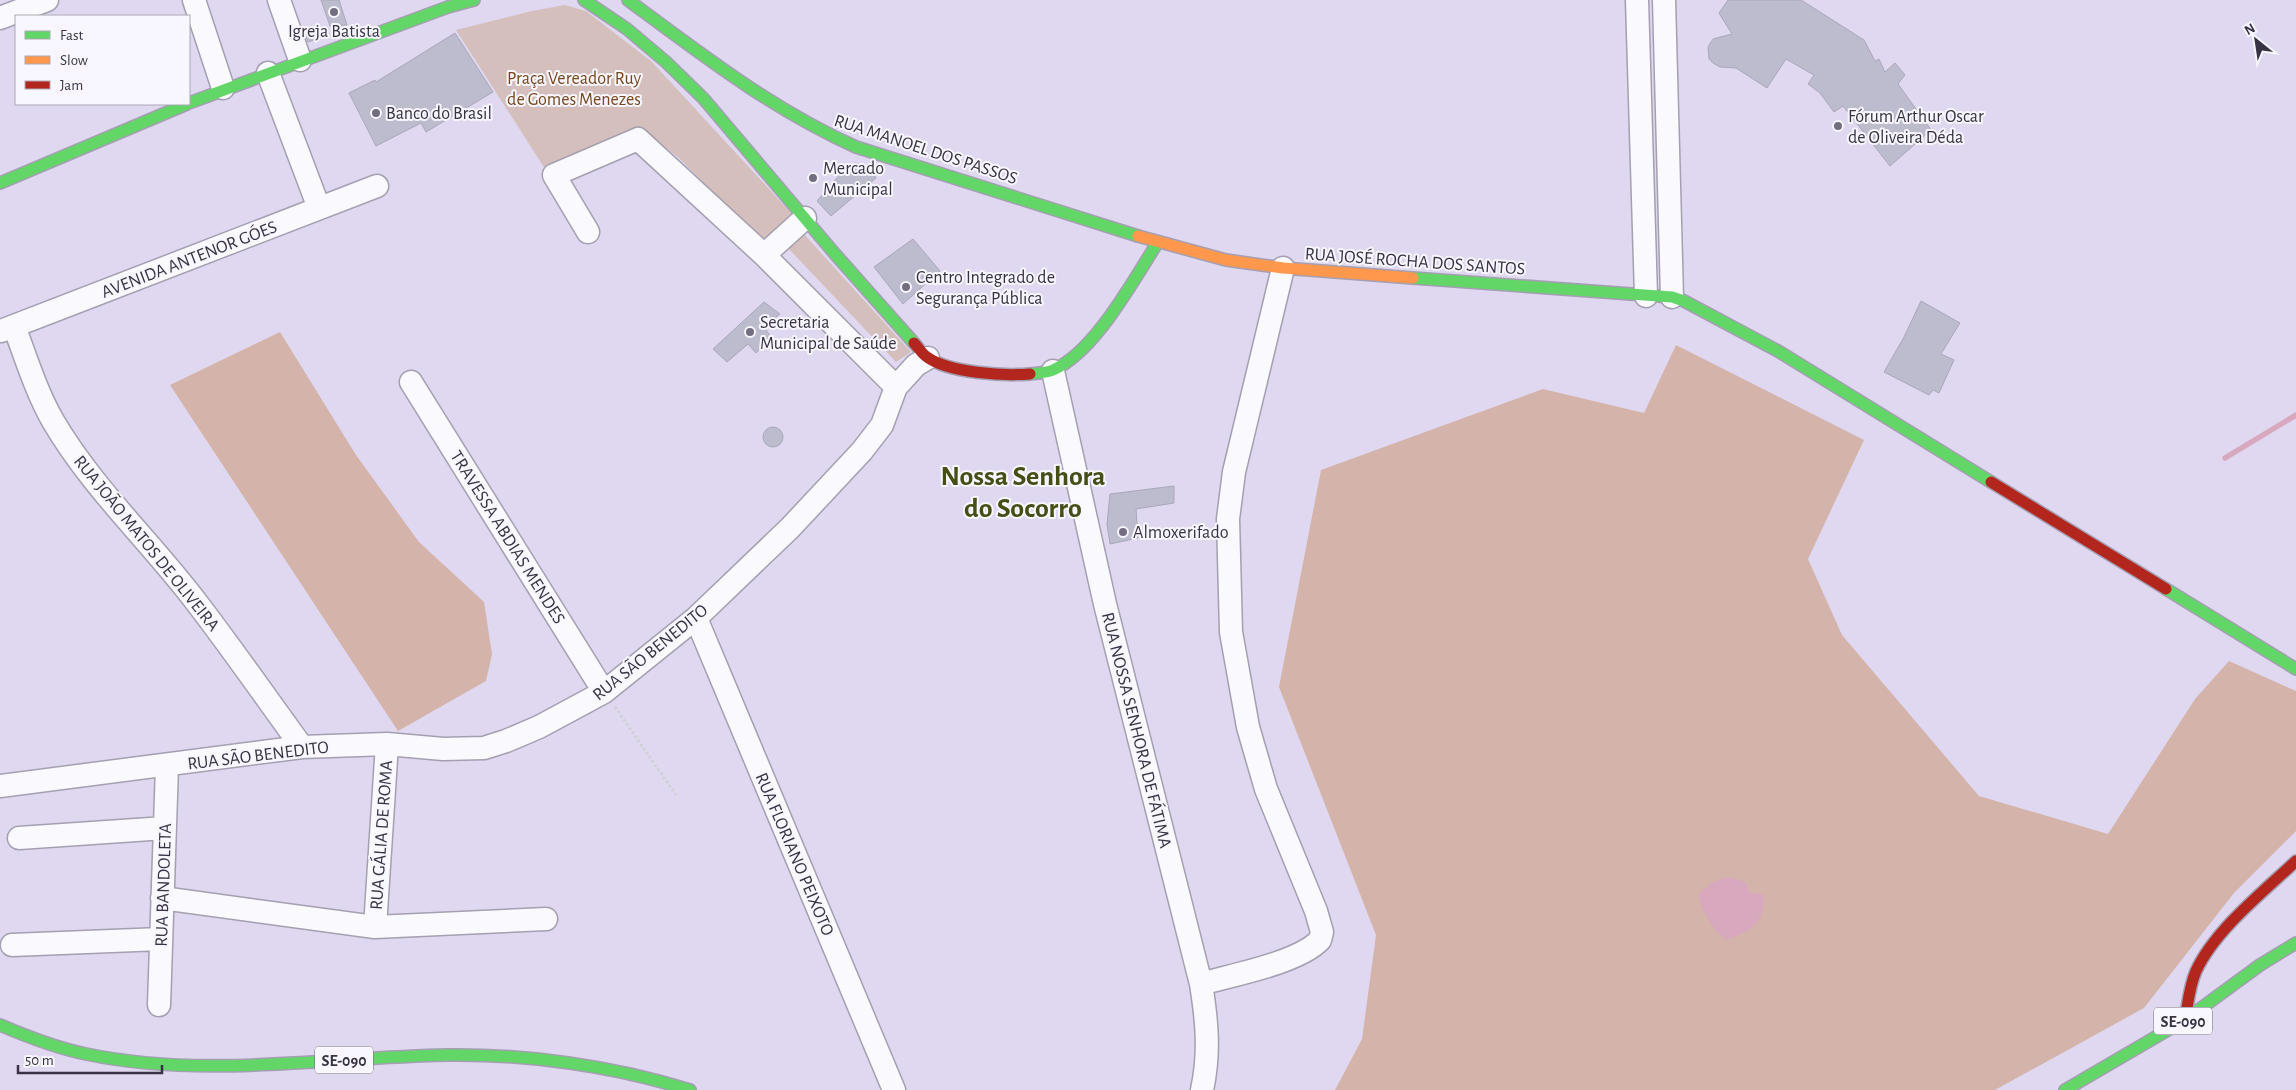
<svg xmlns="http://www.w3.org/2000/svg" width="2296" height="1090" font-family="'Alegreya Sans',sans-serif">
<rect width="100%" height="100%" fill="#dfd8f0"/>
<path fill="#d5bfbc" d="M565,5L586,11L651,61L794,216L765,244L679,158L665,147L638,135L549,175L456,30L532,11Z
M803,233L911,352L896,362L788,248Z"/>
<path fill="#d4b4aa" d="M280,332L356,455L419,542L484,602L492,654L486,681L398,731L170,385Z
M1676,345L1864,440L1808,559L1842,635L1979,796L2108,834L2195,699L2229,661L2296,691V831L2234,893L2144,1008L1995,1090H1335L1362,1039L1376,935L1279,687L1321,470L1543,389L1644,413Z"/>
<path fill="#d8a8be" d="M1727,877L1746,882L1749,892L1763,894C1766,924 1751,930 1727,940C1711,929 1704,914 1698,895L1711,883Z"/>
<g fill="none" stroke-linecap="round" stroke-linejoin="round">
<path stroke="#d8a8be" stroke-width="5.5" d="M2225,458L2296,415"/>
</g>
<path fill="#bdbbce" stroke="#a9a7ba" d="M321,0H339L347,25L330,26Z
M1728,0H1801L1864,40L1875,61L1879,59L1885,72L1895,63L1905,75L1898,84L1931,130L1890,166L1843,106L1834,112L1820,93L1808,84L1814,75L1786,59L1767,88L1736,68L1720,67L1713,63L1709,59L1708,47L1713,39L1732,34L1719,13Z
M319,26L322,37L308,42L304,32Z
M455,33L493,92L426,132L421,123L376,146L349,93L375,80L376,82Z
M855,163L868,167L876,178L831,216L817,201L842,172Z
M913,239L940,271L903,304L874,267Z
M1921,301L1960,323L1941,354L1954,360L1939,393L1933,390L1929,395L1884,372L1904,337Z
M764,302L780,314L764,327L771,337L756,353L748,344L727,362L713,349Z
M763 437a10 10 0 1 1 20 0a10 10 0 1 1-20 0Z
M1174,486V503L1136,509L1138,538L1110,544L1107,524L1110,494Z"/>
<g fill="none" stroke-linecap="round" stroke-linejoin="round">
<g stroke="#a49fb1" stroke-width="25">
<path id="street" d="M194,0L223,88
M279,0L300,60
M1637,0L1646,296
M1664,0L1672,297
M0,18L47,0
M268,73L319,208
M588,232L554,175L638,139L764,255L896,387
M764,255L805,218
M14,326C26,358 36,391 53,421C93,489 150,541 197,603C233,650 267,699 302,747
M1,331L377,186
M1053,371L1105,604L1201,984C1207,1021 1210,1053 1202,1090
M411,382L604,692
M696,618L894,1090
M0,786L302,747L387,744L443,749L484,748L506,741L539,727L604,692L696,618L790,528L862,451L882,425L896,387L916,365L928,358
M19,838L165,828
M162,898L375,927L546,919
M375,927L387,744
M12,945L161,939
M1201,984C1232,975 1298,963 1320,940L1322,932L1316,911L1266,789L1248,727L1231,632L1228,519L1234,472L1283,268
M159,1005L167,766"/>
</g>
<g stroke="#a49fb1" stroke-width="14">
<path id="fast" d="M584,0L627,29L666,62L703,98L835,254L914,343
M628,0C701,54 773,110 856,147L1138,236
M189,103L448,7L474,0
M0,183L187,104
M1413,278L1672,297L1684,301L1778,351L1991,482
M1030,374C1038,373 1046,373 1053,370C1095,352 1134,279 1158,242
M2166,589L2296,669
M0,1025C28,1037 56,1048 86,1054C205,1079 328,1057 448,1055C528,1054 613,1066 690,1090
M2065,1090L2185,1020L2260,965L2296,943"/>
</g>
<g stroke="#a49fb1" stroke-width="14">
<path id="slow" d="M1138,236L1226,260L1283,268L1413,278"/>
</g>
<g stroke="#a49fb1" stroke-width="14">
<path id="jam" d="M914,343C918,347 922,354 927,357C949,373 1003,376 1030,374
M1991,482L2166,589
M2185,1020C2188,1004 2189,987 2196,971C2215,930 2263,892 2296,861"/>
</g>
<path stroke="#d1d0d6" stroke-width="3" stroke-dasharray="2.5 2.5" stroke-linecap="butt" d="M615,707L676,795"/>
<use href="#street" stroke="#faf9fd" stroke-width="22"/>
<use href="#fast" stroke="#63d668" stroke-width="11"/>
<use href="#slow" stroke="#ff974d" stroke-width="11"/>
<use href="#jam" stroke="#b3261e" stroke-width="11"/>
</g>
<g fill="#726d80" stroke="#f8f6ff" stroke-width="2">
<circle cx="334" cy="12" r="5"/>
<circle cx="376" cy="113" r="5"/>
<circle cx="1838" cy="126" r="5"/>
<circle cx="813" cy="178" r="5"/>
<circle cx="906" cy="287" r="5"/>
<circle cx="750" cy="332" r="5"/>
<circle cx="1123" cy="532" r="5"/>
</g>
<g text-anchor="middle" stroke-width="4" stroke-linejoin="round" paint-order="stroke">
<g fill="#f8f6ff" stroke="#726e7c" stroke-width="1">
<rect x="2154" y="1007.5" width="58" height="27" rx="4"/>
<rect x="315" y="1046.5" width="58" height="27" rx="4"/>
</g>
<g font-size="16" font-weight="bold" fill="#383344">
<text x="2183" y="1027">SE-090</text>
<text x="344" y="1066">SE-090</text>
</g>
<g font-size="18" fill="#383344" stroke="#f8f6ff" text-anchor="start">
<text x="334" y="37" text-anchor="middle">Igreja Batista</text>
<text x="386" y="119">Banco do Brasil</text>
<text x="1848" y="122">Fórum Arthur Oscar<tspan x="1848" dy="21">de Oliveira Déda</tspan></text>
<text x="823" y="174">Mercado<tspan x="823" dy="21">Municipal</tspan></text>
<text x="916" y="283">Centro Integrado de<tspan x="916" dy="21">Segurança Pública</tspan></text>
<text x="760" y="328">Secretaria<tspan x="760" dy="21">Municipal de Saúde</tspan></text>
<text x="1133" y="538">Almoxerifado</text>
</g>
<g font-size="18" fill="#79471a" stroke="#f8f6ff">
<text x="574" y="84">Praça Vereador Ruy<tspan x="574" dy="21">de Gomes Menezes</tspan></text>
</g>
<g font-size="18" fill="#383344" stroke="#f8f6ff">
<text transform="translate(926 149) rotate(18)" y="6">RUA MANOEL DOS PASSOS</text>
<text transform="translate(189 259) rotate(-21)" y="6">AVENIDA ANTENOR GÓES</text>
<text transform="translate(1415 261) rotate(4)" y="6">RUA JOSÉ ROCHA DOS SANTOS</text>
<text transform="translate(508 537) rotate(58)" y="6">TRAVESSA ABDIAS MENDES</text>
<text transform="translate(147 543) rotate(51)" y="6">RUA JOÃO MATOS DE OLIVEIRA</text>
<text transform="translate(650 652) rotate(-39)" y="6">RUA SÃO BENEDITO</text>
<text transform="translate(1137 730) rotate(76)" y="6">RUA NOSSA SENHORA DE FÁTIMA</text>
<text transform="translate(258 755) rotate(-7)" y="6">RUA SÃO BENEDITO</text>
<text transform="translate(381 835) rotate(-86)" y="6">RUA GÁLIA DE ROMA</text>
<text transform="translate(795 854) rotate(67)" y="6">RUA FLORIANO PEIXOTO</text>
<text transform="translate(163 885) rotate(-88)" y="6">RUA BANDOLETA</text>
</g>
<g font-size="28" font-weight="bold" fill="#444e15" stroke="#f8f6ff">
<text x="1023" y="485">Nossa Senhora<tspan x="1023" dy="32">do Socorro</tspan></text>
</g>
</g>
<rect x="15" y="15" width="175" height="90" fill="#f8f6ff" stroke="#aba8b4"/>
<rect x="25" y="31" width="25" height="8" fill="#63d668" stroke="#aba8b4"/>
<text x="60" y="40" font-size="15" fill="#383344">Fast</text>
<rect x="25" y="56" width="25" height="8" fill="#ff974d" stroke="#aba8b4"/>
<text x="60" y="65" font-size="15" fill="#383344">Slow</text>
<rect x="25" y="81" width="25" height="8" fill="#b3261e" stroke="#aba8b4"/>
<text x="60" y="90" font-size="15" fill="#383344">Jam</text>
<g transform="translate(2256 40) rotate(330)" stroke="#f8f6ff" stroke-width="4" paint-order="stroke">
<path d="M0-4L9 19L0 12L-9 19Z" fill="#383344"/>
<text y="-8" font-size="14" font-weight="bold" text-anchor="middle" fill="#383344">N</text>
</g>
<path d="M18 1065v8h144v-8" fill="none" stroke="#383344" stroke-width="2.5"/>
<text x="25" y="1065" font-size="15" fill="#383344" stroke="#f8f6ff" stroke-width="4" paint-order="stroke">50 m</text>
</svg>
